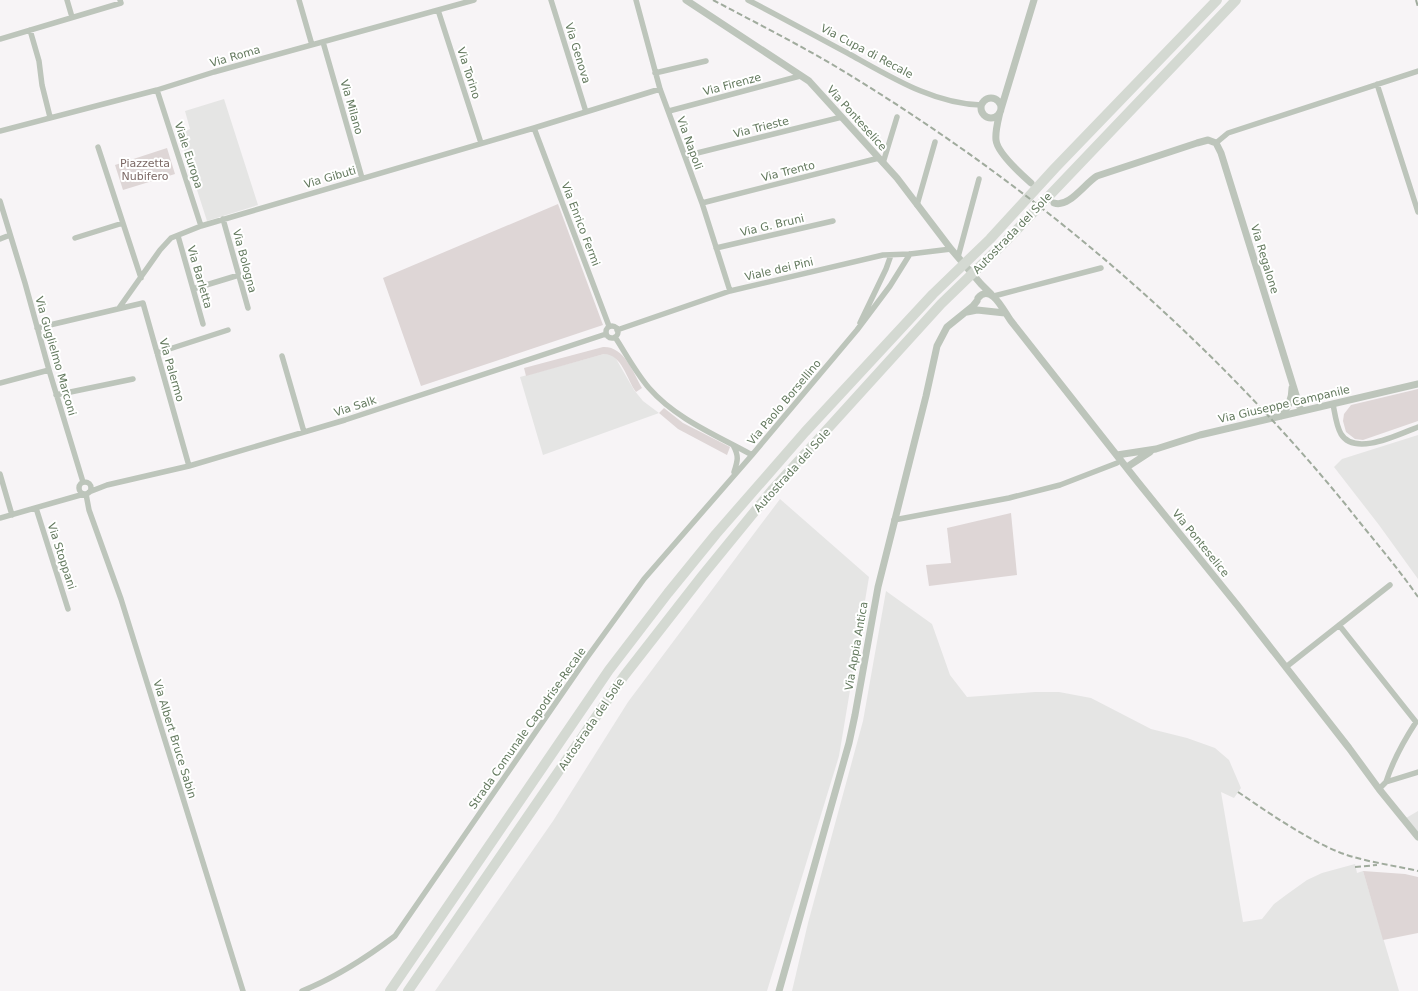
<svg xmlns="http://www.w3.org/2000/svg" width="1418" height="991" font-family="'DejaVu Sans',sans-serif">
<rect width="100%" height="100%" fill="#f7f4f6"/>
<path fill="#e5e5e4" d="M224,99L258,205L207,221L179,134L190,129L185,111Z
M604,354H609L615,357L634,390L643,401L659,413L543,455L520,377Z
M1418,435V579L1379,525L1334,467L1342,459Z
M780,499L869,577L839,756L767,991H435L553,821L628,702Z
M886,591L932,624L950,675L967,697L1035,692H1059L1091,698L1151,729L1187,738L1215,748L1229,760L1241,788L1234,798L1221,792L1243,922L1262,919L1274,904L1286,895L1307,880L1322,873L1355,864L1357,873L1363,871L1399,991H792L808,923L863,721Z
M1418,811V832L1406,818Z"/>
<path fill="#ded6d6" d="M167,148L175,174L123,190L115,165Z
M558,204L603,325L421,386L383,278Z
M603,347C624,346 633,372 642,388L636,392C627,380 622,354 604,354L526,376L524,368Z
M1418,389V421L1363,440L1355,439L1346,432L1343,421L1344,414L1351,405Z
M664,408L683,423L730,447L727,455L678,429L659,413Z
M1011,513L1017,575L929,586L926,565L951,563L947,528Z
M1363,871L1405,874L1418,877V933L1383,940Z"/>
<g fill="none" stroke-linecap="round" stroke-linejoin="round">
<path stroke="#bdc5bb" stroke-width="5.5" d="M67,0L72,17
M299,0L312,45
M551,0L586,112
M636,0L660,89L702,203L730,291
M748,0C783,18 817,37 851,55C891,77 934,104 981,105
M438,10L481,143
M30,30L39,61L42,85L50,117
M0,39L121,3L120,0
M323,42L362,178
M655,73L706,61
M1377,84L1418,212
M157,90L201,226
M669,111L800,76
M534,128L609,326
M0,131L157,90L214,72L474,0
M1216,143L1228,133L1418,71
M98,147L141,278
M685,156L842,117
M883,163L897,117
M0,201L25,283L49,370L83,482
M702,203L879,158
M917,205L935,142
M223,219L248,308
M178,236L203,324
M75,238L123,223
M0,239L10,235
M716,248L833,221
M958,257L979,179
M193,289L239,275
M994,296L1101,268
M119,308L160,250L171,238L201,226L534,128L660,89
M860,323L886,269L891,255
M606 332a6 6 0 1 1 12 0a6 6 0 1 1-12 0Z
M37,328L143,303L189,466
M617,330L730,291L883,255L910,254L951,249
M615,337C626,354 636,373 649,388C676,419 716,435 752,455L857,330L890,286L910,254
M157,353L228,330
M282,356L304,432
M0,383L49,370
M56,395L133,379
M1333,404C1335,414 1336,425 1341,434C1355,457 1399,434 1418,427
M733,445C739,456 738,460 734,472
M0,474L12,515
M79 488a6 6 0 1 1 12 0a6 6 0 1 1-12 0Z
M89,492L107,485L189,466L345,420L606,334
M86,494L89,510L121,599L243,991
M36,508L68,609
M0,518L84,494
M894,520L1009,498L1060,485L1117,463
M1339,625L1416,722C1403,742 1393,760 1386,782
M1286,667L1390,585
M1379,789L1386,782L1418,772
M302,991C337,977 366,958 395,936L586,659L644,579L752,455"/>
<path stroke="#bdc5bb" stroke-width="7" d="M686,0L809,81L897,178L951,249L981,284L991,294
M981 108a10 10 0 1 1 20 0a10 10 0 1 1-20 0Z
M1001,109L1034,0
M1000,112C998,121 995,131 996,140C997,152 1022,175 1031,183
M1054,203C1069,208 1084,184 1097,176L1197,143L1208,140L1216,143L1221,153L1301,411
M978,298C991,282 1004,312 1011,321L1137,481L1238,606L1349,748L1379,789L1418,837
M967,312L977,310L1005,313
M1281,416C1288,407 1292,400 1292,388
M1117,455L1156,449L1200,435L1418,384
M1127,467L1150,452
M779,991L849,743L855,715L878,587L926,396L937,346L947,327L973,306L977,301"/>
<path stroke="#d4d9d2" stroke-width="10" d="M390,991L609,670L668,593L716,534L805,432L933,294L990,239L1055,168L1217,0
M408,991L624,676L702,576L773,489L941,304L1005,242L1236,0"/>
<path stroke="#a0ab9d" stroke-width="2" stroke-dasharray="6 3" stroke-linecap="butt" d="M713,0C760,25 808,49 853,77C1040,192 1207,335 1346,505C1370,536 1396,565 1418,597
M1416,0L1418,7
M1238,792C1269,813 1306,839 1341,853C1366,862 1392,865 1418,871
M1355,867L1377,865"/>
</g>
<g text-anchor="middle" stroke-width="4" stroke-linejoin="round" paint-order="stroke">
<g font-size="11" fill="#63795e" stroke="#fff">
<text transform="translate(867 51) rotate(28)" y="4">Via Cupa di Recale</text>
<text transform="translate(578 53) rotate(73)" y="4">Via Genova</text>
<text transform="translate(235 56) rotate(-16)" y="4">Via Roma</text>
<text transform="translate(469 73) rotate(72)" y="4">Via Torino</text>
<text transform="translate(732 84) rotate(-15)" y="4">Via Firenze</text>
<text transform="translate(352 107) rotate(74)" y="4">Via Milano</text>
<text transform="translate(857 118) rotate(48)" y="4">Via Ponteselice</text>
<text transform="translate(761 127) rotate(-14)" y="4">Via Trieste</text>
<text transform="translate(690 143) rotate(70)" y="4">Via Napoli</text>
<text transform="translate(189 155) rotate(72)" y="4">Viale Europa</text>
<text transform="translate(788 171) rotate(-14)" y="4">Via Trento</text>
<text transform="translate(330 177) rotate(-16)" y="4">Via Gibuti</text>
<text transform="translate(581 224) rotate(69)" y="4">Via Enrico Fermi</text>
<text transform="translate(772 225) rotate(-13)" y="4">Via G. Bruni</text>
<text transform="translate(1012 233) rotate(-46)" y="4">Autostrada del Sole</text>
<text transform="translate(1265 259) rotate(73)" y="4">Via Regalone</text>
<text transform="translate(245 261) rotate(75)" y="4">Via Bologna</text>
<text transform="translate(779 269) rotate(-13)" y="4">Viale dei Pini</text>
<text transform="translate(200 277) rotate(74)" y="4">Via Barletta</text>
<text transform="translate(56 356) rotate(74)" y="4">Via Guglielmo Marconi</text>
<text transform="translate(172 370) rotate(74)" y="4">Via Palermo</text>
<text transform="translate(784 402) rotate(-50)" y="4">Via Paolo Borsellino</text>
<text transform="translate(1284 404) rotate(-13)" y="4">Via Giuseppe Campanile</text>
<text transform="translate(355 406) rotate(-18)" y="4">Via Salk</text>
<text transform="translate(792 470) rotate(-48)" y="4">Autostrada del Sole</text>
<text transform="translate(1201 543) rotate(51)" y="4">Via Ponteselice</text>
<text transform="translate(62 556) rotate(72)" y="4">Via Stoppani</text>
<text transform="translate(856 646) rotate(-80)" y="4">Via Appia Antica</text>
<text transform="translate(591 724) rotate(-56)" y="4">Autostrada del Sole</text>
<text transform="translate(527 728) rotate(-55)" y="4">Strada Comunale Capodrise-Recale</text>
<text transform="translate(175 739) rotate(73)" y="4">Via Albert Bruce Sabin</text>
</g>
<g font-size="11" fill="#7c6965" stroke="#fff">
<text x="145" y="167">Piazzetta<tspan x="145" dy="13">Nubifero</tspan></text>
</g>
</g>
</svg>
